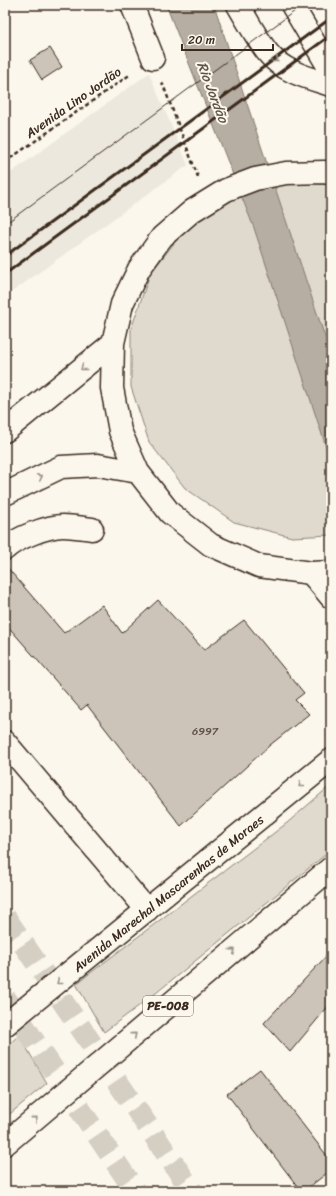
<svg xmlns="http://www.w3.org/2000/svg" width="336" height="1196" font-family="Sriracha,sans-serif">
<rect width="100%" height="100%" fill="#fbf7ec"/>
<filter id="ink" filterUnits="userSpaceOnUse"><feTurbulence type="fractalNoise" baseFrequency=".025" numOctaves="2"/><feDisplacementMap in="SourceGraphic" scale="8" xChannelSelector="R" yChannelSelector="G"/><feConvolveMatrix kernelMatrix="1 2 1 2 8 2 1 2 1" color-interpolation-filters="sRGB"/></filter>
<g filter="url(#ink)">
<path fill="#ede8dd" d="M149,73L188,165L5,297V177Z"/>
<path fill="#dfd9ce" stroke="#8d8276" d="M291,182L331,185V535L292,537L234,522L185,488L149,442L131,387V329L150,274L186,228L234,196Z
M331,785V850L156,993L104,1032L76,984L287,823Z
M19,1035L47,1083L5,1118V1048Z"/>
<path fill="#b6aea2" stroke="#85796d" d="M166,5H214L331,355V462L254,228Z"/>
<path fill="#ccc4b9" stroke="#3b2a1e" d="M50,48L62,67L42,80L30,60Z
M5,565L64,633L102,605L122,633L158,600L204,650L244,620L304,693L295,700L309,714L270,745L181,826L87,705L81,710L5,623Z
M331,951V1003L290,1052L264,1023Z
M260,1069L331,1161V1170L304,1191H301L227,1094Z"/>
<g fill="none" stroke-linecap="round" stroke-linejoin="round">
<path stroke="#d5cec3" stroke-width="22" stroke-dasharray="22 11" stroke-linecap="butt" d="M5,917L192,1191
M5,998L135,1191"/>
<g stroke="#3b2a1e" stroke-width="25">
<path id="minor" d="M132,5L153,58
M5,549C16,538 48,526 63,526C73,526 82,528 92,529
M5,742L147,910"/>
</g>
<g stroke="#3b2a1e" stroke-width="25">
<path id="major" d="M238,5C247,20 257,39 268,53C283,72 309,78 331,85
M292,5L331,71
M331,173L323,172L286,173L255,179L226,190L192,211L162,237L139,269L122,304L113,343L112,388L120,431L138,472L170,513L211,545L259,566L311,573L331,572
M5,431L113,343
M5,494L61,467L98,465L138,472"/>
</g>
<g stroke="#3b2a1e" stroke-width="25">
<path id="highway" d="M311,573L331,597
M5,1025L331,760
M5,1144L331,868"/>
</g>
<path stroke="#3b2a1e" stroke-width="2.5" stroke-dasharray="4 3" stroke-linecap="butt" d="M162,82L198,177
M5,162L131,74"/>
<use href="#minor" stroke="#fbf7ec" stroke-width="22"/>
<use href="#major" stroke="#fbf7ec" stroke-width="22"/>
<use href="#highway" stroke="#fbf7ec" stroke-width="22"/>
<path stroke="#3b2a1e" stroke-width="1" d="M5,224L303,5"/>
<path stroke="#3b2a1e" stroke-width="3" d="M5,256L331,18
M5,274L331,35"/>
</g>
<defs><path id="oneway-chevron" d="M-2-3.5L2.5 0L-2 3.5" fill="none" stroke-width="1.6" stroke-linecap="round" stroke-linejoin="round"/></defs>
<g stroke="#9b9085">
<use href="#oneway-chevron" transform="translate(276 60) rotate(39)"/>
<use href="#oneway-chevron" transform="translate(83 368) rotate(141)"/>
<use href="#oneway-chevron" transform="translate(40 477) rotate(-26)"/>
<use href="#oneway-chevron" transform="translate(301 785) rotate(141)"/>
<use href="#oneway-chevron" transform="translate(233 951) rotate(-40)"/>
<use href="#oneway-chevron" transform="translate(59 982) rotate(141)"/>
<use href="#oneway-chevron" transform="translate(134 1035) rotate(-40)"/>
<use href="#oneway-chevron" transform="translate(35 1119) rotate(-40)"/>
</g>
</g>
<g text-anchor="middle" stroke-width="4" stroke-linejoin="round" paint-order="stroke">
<g font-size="11" fill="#5f5045">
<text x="205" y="735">6997</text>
</g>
<rect fill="#fbf7ec" stroke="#75685c" stroke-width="1" x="143" y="996" width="50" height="20" rx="3"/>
<g font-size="12" font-weight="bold" fill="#3b2a1e">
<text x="168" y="1010">PE-008</text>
</g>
<g font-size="13" fill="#3b2a1e" stroke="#fbf7ec">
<text transform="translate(73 102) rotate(-35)" y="5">Avenida Lino Jordão</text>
<text transform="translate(168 893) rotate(-39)" y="5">Avenida Marechal Mascarenhas de Moraes</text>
</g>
<g font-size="14" font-style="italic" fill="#605246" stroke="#fbf7ec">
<text transform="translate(213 92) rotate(69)" y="5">Rio Jordão</text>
</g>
</g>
<rect width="336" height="1196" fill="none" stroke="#fbf7ec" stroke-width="20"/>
<rect x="10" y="10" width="316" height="1176" fill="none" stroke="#3b2a1e" stroke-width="1.5" filter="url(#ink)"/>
<path d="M182 44v6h91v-6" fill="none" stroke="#3b2a1e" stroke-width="2"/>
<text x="188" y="44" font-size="12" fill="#3b2a1e" stroke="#fbf7ec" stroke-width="3" paint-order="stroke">20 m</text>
</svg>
